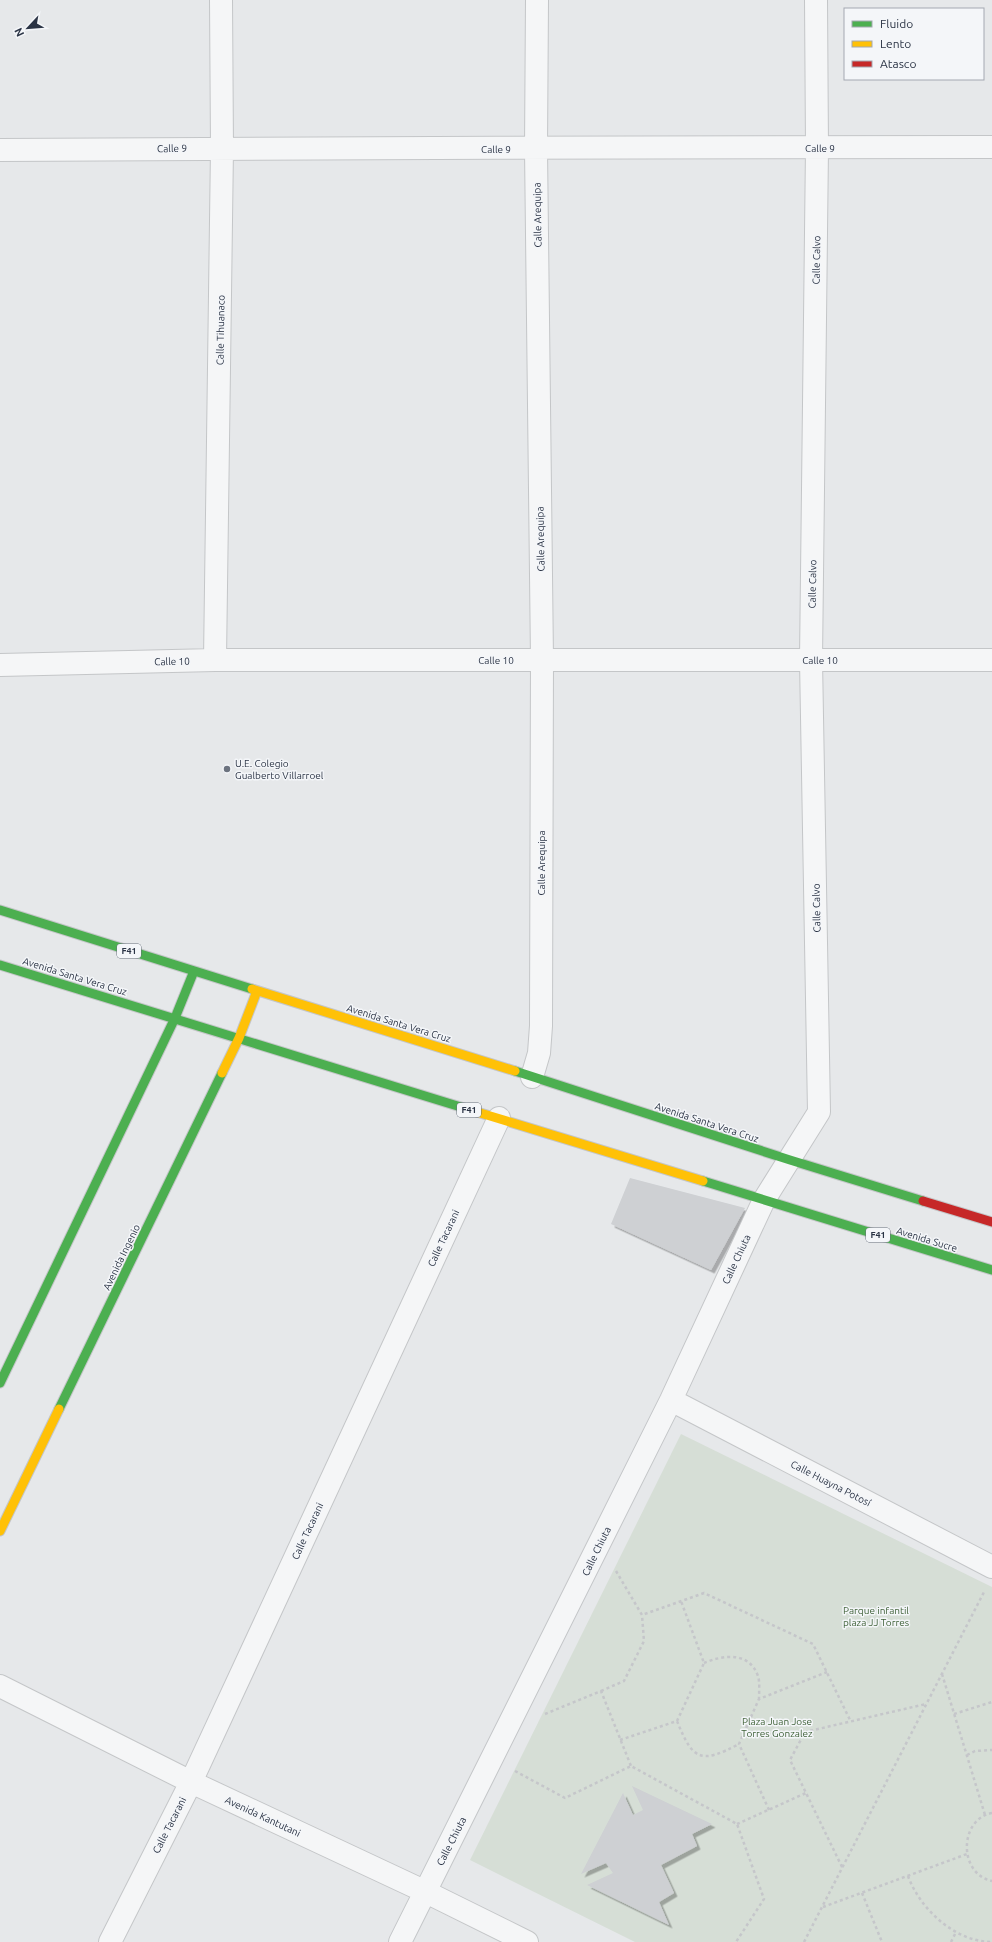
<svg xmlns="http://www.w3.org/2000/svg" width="992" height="1942" font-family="Ubuntu,sans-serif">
<defs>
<filter id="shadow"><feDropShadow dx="3.5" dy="3.5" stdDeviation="0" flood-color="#0004"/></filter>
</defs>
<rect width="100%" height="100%" fill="#e6e8ea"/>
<path fill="#d6ded6" d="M681,1434L992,1587V1942H635L470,1860Z"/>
<path fill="#ced0d3" filter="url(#shadow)" d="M630,1178L745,1208L711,1270L611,1224Z
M632,1786L712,1824L692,1834L697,1846L661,1865L674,1893L659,1902L669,1925L587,1885L613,1873L606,1863L581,1874L623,1793L633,1815L643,1810Z"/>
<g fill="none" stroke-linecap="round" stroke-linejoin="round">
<g stroke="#c4c6c8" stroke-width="24">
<path id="street" d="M0,150C331,146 661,149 992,147
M215,660L222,148L221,0
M0,665L215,660H992
M532,1077L539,1053L541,1026L542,660L536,149L537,0
M671,1400L992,1567
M0,1686L191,1782L426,1892L527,1942
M110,1942L191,1782L499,1118
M400,1942L671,1400L764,1200L819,1112L811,660L817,148L816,0"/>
</g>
<g stroke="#c4c6c8" stroke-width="11">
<path id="fast" d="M0,910L252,989
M0,965L477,1112
M515,1071L790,1160L923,1201
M703,1181L992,1270
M0,1383L175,1018L194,971
M59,1409L222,1073"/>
</g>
<g stroke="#c4c6c8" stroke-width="11">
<path id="slow" d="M252,989L515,1071
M222,1073L239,1038L257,991
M477,1112L703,1181
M0,1531L59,1409"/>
</g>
<g stroke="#c4c6c8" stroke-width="11">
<path id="jam" d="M923,1201L992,1222"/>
</g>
<path stroke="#c5c6ca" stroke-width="2.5" stroke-dasharray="3 3" stroke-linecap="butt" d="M616,1571L642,1615L704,1593L813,1644L851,1722
M704,1663C723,1655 749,1651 758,1676C760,1682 759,1692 759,1699
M942,1674L985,1815
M601,1691L624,1681L644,1641L642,1615
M545,1714L601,1691L631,1766
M954,1714L992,1702
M677,1721C693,1761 701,1764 739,1744
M620,1740L677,1721L704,1663L681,1601
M967,1755L975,1751L992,1750
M515,1771L565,1798L631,1766L737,1824L764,1899L736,1942
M769,1810L739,1744L759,1699L827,1672
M992,1813C959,1819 958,1874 992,1881
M737,1824L806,1793
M842,1867L790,1760L805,1732L926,1704
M908,1876C920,1909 955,1942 992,1942
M862,1893L882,1942
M823,1907L967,1854
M804,1942L984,1592
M951,1942L956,1932"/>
<use href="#street" stroke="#f5f6f7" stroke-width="22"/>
<use href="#fast" stroke="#4caf50" stroke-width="9"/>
<use href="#slow" stroke="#ffc107" stroke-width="9"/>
<use href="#jam" stroke="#c62828" stroke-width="9"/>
</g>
<circle fill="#6c737f" stroke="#f4f6f9" stroke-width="1.5" cx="227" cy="769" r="4"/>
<g text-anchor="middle" stroke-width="3" stroke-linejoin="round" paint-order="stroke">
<g fill="#f4f6f9" stroke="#676e7b" stroke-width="1">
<rect x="117" y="944" width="24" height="14" rx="3"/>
<rect x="457" y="1103" width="24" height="14" rx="3"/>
<rect x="866" y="1228" width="24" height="14" rx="3"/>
</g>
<g font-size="9" font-weight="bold" fill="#2b3445">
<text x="129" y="954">F41</text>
<text x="469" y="1113">F41</text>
<text x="878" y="1238">F41</text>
</g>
<g font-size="10" fill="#2b3445" stroke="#f4f6f9">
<text transform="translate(172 148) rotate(-1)" y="4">Calle 9</text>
<text x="820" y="152">Calle 9</text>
<text x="496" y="153">Calle 9</text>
<text transform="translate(537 215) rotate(-91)" y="4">Calle Arequipa</text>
<text transform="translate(816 260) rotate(-89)" y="4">Calle Calvo</text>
<text transform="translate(220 330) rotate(-89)" y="4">Calle Tihuanaco</text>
<text transform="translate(540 539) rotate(-91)" y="4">Calle Arequipa</text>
<text transform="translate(812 584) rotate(-89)" y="4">Calle Calvo</text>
<text x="496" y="664">Calle 10</text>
<text x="820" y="664">Calle 10</text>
<text transform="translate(172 661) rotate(-1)" y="4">Calle 10</text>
<text transform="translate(541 863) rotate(-90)" y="4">Calle Arequipa</text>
<text transform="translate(816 908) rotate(-91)" y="4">Calle Calvo</text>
<text transform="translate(75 976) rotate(17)" y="4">Avenida Santa Vera Cruz</text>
<text transform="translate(399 1023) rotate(17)" y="4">Avenida Santa Vera Cruz</text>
<text transform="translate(707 1122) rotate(18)" y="4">Avenida Santa Vera Cruz</text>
<text transform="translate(443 1238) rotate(-65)" y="4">Calle Tacarani</text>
<text transform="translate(927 1239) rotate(17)" y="4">Avenida Sucre</text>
<text transform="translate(121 1257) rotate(-64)" y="4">Avenida Ingenio</text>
<text transform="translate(736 1259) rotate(-65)" y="4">Calle Chiuta</text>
<text transform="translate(831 1483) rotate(27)" y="4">Calle Huayna Potosí</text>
<text transform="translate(307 1531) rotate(-65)" y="4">Calle Tacarani</text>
<text transform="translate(596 1551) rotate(-64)" y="4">Calle Chiuta</text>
<text transform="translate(263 1816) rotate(25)" y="4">Avenida Kantutani</text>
<text transform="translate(169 1825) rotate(-63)" y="4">Calle Tacarani</text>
<text transform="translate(451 1841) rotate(-63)" y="4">Calle Chiuta</text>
</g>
<g font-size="10" fill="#2b3445" stroke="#f4f6f9" text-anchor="start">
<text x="235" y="767">U.E. Colegio<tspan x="235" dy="12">Gualberto Villarroel</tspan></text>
</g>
<g font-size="10" fill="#3f6138" stroke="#f4f6f9">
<text x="876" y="1614">Parque infantil<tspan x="876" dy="12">plaza JJ Torres</tspan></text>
<text x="777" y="1725">Plaza Juan Jose<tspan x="777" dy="12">Torres Gonzalez</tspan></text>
</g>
</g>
<rect x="844" y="8" width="140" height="72" fill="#f4f6f9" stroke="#a4a8b1"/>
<rect x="852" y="21" width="20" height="6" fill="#4caf50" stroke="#a4a8b1"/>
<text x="880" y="28" font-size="12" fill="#2b3445">Fluido</text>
<rect x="852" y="41" width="20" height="6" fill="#ffc107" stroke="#a4a8b1"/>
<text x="880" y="48" font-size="12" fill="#2b3445">Lento</text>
<rect x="852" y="61" width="20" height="6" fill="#c62828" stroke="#a4a8b1"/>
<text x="880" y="68" font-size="12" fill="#2b3445">Atasco</text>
<g transform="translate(28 28) rotate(244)" stroke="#f4f6f9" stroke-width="3" paint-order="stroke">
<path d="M0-3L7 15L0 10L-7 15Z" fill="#2b3445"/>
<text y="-6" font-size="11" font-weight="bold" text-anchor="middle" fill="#2b3445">N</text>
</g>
</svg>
